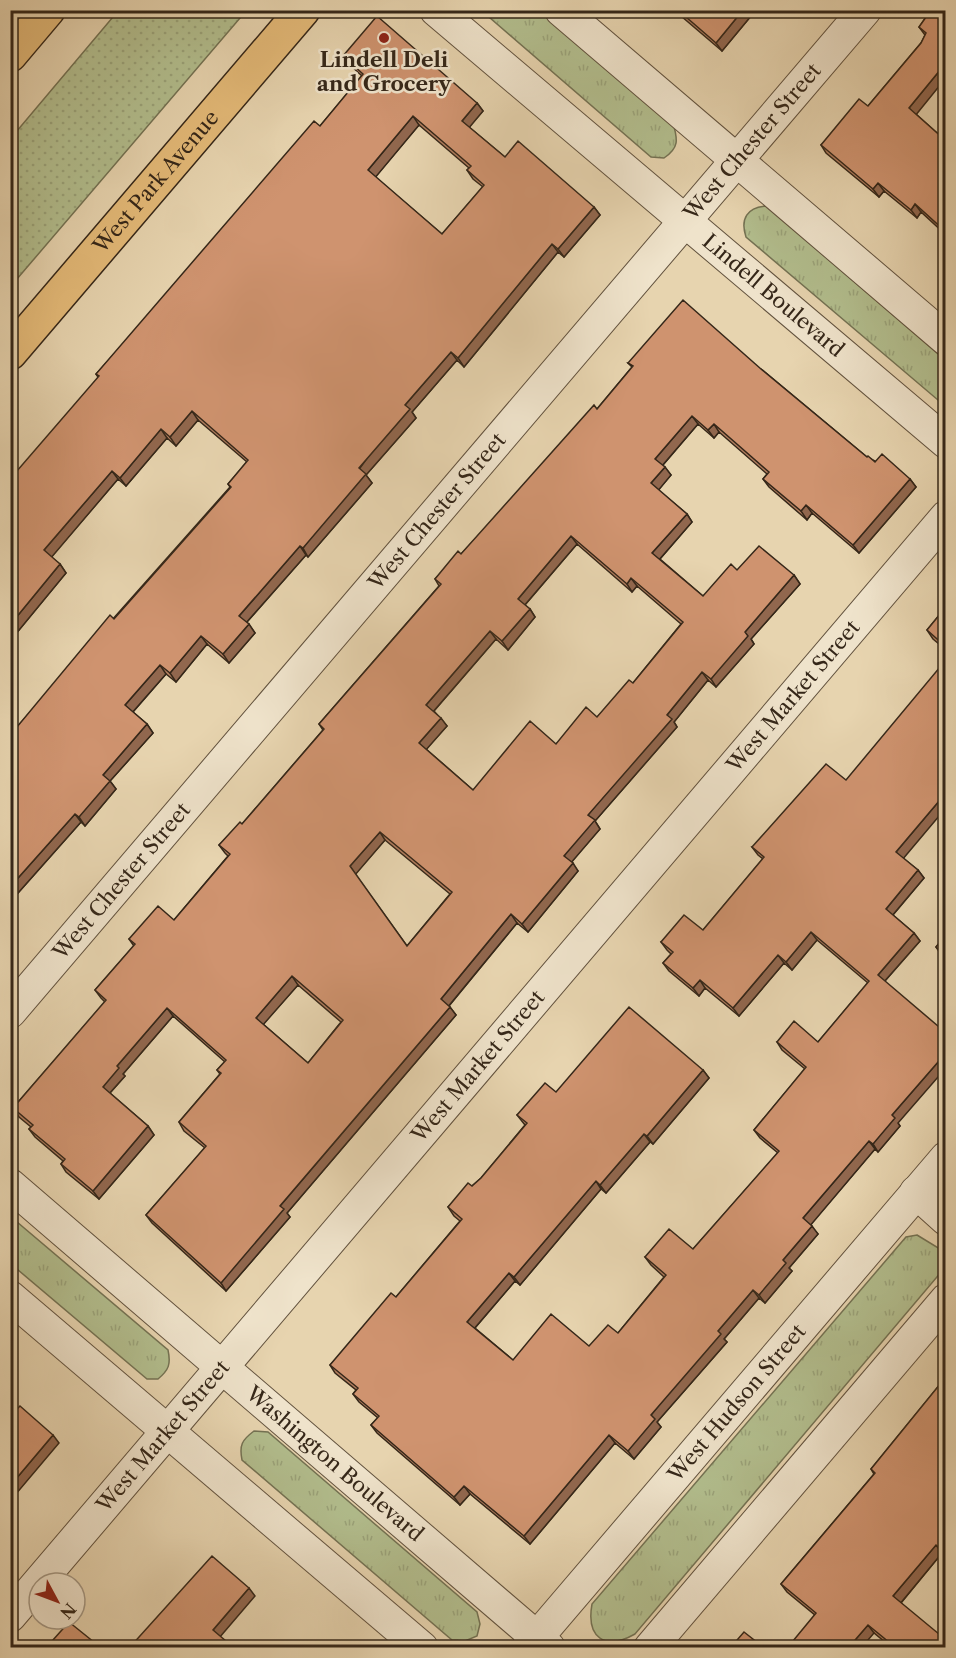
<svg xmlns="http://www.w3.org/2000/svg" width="956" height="1658" font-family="'Libre Caslon Text',serif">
<defs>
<pattern id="grass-tufts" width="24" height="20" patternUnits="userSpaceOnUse" patternTransform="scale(1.5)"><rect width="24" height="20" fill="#b2bd8d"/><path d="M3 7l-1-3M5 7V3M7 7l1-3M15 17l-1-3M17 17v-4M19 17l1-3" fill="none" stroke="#9aa279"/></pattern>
<pattern id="park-dots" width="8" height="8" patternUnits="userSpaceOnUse" patternTransform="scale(1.5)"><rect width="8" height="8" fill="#b2bd8d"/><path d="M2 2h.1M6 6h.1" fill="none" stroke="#9aa279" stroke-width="1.8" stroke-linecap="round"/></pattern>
</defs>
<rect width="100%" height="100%" fill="#e7d4af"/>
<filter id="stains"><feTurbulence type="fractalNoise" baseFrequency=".00333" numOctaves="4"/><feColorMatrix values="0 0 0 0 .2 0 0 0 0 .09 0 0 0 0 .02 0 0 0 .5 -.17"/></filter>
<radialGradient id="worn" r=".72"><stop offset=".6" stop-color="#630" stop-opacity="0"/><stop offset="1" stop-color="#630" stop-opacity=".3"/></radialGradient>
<path fill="url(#grass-tufts)" stroke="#747253" stroke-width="1.5" d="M482,11H539L673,123C678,140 679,148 664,158L651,157Z
M767,206L945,360V406L746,237C740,219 747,207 767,206Z
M10,1216L168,1350C171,1364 169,1370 158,1379H147L11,1264Z
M917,1235L940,1249L943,1260L942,1271L635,1634C605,1651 586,1638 592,1604L906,1237Z
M254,1431L268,1432L477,1612L480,1624L477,1636L465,1641L452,1640L242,1460C239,1445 242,1440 254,1431Z"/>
<path fill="url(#park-dots)" stroke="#747253" stroke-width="1.5" d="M118,11H246L11,286V138Z"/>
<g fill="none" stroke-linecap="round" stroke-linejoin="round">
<g stroke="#62523e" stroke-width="34">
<g id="minor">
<path id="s1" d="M436,10L946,442"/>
<path d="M561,10L946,339"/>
<path id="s2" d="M10,1012L865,10"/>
<path id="s3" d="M10,1185L549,1648"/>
<path d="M916,1192L946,1219"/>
<path d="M10,1297L422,1648"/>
<path id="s4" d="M10,1616L946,517"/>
<path id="s5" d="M528,1648L946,1158"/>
<path d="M650,1648L946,1300"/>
</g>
</g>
<g stroke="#352719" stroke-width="36">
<g id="trunk">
<path d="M10,55L48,10"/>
<path id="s6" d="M10,353L303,10"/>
</g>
</g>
<use href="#minor" stroke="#efe3cb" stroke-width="32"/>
<use href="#trunk" stroke="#e4ba78" stroke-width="33"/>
</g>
<path fill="#b27e5f" stroke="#352719" stroke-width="1.5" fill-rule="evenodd" d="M674,10H756L722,51Z
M931,10L916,114L945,140V234L921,212L917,218L884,191L879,197L826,153L821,145L868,106L921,43L925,35L919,27Z
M343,56L477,103L483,111L469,127L505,157L594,207L600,215L564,257L558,252L464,367L457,360L412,412L416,418L366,475L372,483L308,557L306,555L247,622L255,633L229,663L207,644L176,682L166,674L133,712L147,724L153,733L110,781L116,789L85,826L81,822L10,902V721L17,727L230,487L228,484L247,462L198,420L176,446L167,438L126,486L118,479L51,557L60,564L66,573L10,641L98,377L96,374L320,126L362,76L349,64ZM419,125L469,168L467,170L473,179L483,187L442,234L375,177Z
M628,363L761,369L867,457L910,479L916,487L859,553L812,513L807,520L769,487L763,479L767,474L719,432L714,438L698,424L663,465L671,475L658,490L687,514L692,522L660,559L703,596L737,570L794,575L800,584L751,639L754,644L716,687L708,680L674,722L677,727L595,821L600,829L571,862L578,871L528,932L517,923L449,1006L456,1015L287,1213L290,1217L226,1291L152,1223L146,1215L205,1148L184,1131L179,1122L220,1074L217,1070L225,1062L173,1016L123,1074L125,1076L110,1093L148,1126L154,1135L99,1199L66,1172L61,1164L63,1161L35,1137L29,1129L31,1127L19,1117L13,1108L105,1002L101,998L95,990L134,946L129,939L174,920L228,856L225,853L219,845L242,824L323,730L319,724L439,586L435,579L461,554L597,409L632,367ZM577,544L632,592L637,586L681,624L633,683L597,717L556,744L473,790L426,749L447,726L434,711L496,639L508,650L535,617L530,609L525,605ZM385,840L450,894L407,946L355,874ZM298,985L341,1022L308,1063L263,1024Z
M945,608V649L933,639L927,630Z
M752,847L903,858L918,870L924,878L893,915L914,933L920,941L885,981L898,1123L900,1126L878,1152L875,1149L810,1225L818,1234L789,1268L792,1271L765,1303L759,1298L724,1339L727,1342L657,1422L661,1427L634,1459L615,1443L530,1544L470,1494L460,1505L377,1433L371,1425L378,1418L359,1402L353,1394L356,1390L335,1373L330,1365L396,1297L460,1221L454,1216L448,1207L481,1178L525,1125L517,1115L556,1092L703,1070L709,1078L653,1144L650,1142L606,1193L601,1189L520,1285L515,1281L475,1328L513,1360L589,1346L618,1333L664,1277L651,1265L645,1257L693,1249L778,1153L760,1138L754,1130L805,1069L782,1050L777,1042H818L868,983L817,940L792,970L784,963L739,1016L705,988L699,996L669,971L663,963L671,954L667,950L661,942L703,930L763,859L758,855Z
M945,936V959L942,956L936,947Z
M945,1378V1556L942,1553L901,1603L945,1647H891L874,1633L815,1615L787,1592L781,1584L874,1474L871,1469Z"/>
<path fill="#91674e" stroke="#352719" stroke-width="1.5" d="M743,10H756L722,51L716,43Z
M945,64V79L915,116L909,108Z
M477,103L483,111L468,129L462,121Z
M413,116L419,125L374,179L368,170Z
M878,183L884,191L879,197L873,189Z
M915,204L921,212L917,218L911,210Z
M594,207L600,215L564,257L558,249Z
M552,244L558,252L464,367L458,358Z
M451,352L457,360L412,412L416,418L366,475L372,483L308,557L303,548L405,405Z
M192,411L198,420L176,446L170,437Z
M692,416L698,424L661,467L655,459Z
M714,424L719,432L714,438L708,430Z
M161,429L167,438L126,486L120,478Z
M665,467L671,475L657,492L651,483Z
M112,471L118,479L50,559L44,550Z
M910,479L916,487L859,553L853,545Z
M806,505L812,513L807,520L801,511Z
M687,514L692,522L658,561L652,553Z
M571,536L577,544L523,607L518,599Z
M300,546L306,555L245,624L239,616Z
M60,564L66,573L10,641V625Z
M794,575L800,584L751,639L754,644L716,687L711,679L745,632Z
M631,578L637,586L632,592L627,584Z
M530,609L535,617L508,650L502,641Z
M249,624L255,633L229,663L223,654Z
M490,631L496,639L432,713L426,705Z
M201,636L207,644L176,682L170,673Z
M160,665L166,674L131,714L125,705Z
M702,672L708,680L674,722L677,727L595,821L600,829L570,864L564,856L588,815L667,715Z
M441,718L447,726L425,751L419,743Z
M147,724L153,733L110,781L116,789L85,826L79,817L103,775Z
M945,794V809L902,860L896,852Z
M75,814L81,822L10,902V887Z
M380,832L385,840L355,875L350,866Z
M573,863L578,871L528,932L522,924Z
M918,870L924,878L891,917L886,909Z
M511,914L517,923L447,1008L441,999Z
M811,932L817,940L792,970L786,962Z
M914,933L920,941L883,983L878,975Z
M778,955L784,963L739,1016L733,1008Z
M292,976L298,985L262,1026L256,1018Z
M700,980L705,988L699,996L693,988Z
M450,1007L456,1015L287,1213L290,1217L226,1291L221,1283L280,1206Z
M167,1008L173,1016L123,1074L125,1076L108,1095L103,1087L117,1066Z
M945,1054V1069L898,1123L900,1126L878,1152L873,1144L892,1115Z
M703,1070L709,1078L653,1144L647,1136Z
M148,1126L154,1135L99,1199L93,1191Z
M644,1134L650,1142L606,1193L600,1185Z
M869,1141L875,1149L809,1227L803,1218Z
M596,1181L601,1189L520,1285L514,1277Z
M812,1226L818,1234L789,1268L792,1271L765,1303L759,1295L783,1260Z
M509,1273L515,1281L473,1330L467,1322Z
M753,1290L759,1298L724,1339L727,1342L657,1422L661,1427L634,1459L628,1451L651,1415L718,1331Z
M53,1435L59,1443L10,1501V1486Z
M609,1435L615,1443L530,1544L524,1536Z
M464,1486L470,1494L460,1505L454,1497Z
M936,1545L942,1553L899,1605L893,1596Z
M249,1588L255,1596L219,1638L213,1630Z
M868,1625L874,1633L862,1647H849Z"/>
<path fill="#cf936f" stroke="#352719" stroke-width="1.5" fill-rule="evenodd" d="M678,10H743L716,43Z
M931,10H945V64L909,108L945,140V231L915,204L911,210L878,183L873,189L821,145L859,99L868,106L921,43L926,33L919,27Z
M377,16L477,103L462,121L505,157L518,141L594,207L558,249L552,244L458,358L451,352L405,405L410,409L359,468L366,474L303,548L300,546L239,616L249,624L223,654L201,636L170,673L160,665L125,705L147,724L103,775L110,781L79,817L75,814L10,887V721L17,727L110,615L114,619L231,487L228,484L248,460L192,411L170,437L161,429L120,478L112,471L44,550L60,564L10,625V479L99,376L96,374L314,121L320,126L363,74L343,56ZM413,116L471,166L467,170L484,185L442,234L368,170Z
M683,300L761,369L867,457L868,456L875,462L882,454L910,479L853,545L806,505L801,511L763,479L769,472L714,424L708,430L692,416L655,459L665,467L651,483L687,514L652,553L703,596L731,564L737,570L759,546L794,575L745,632L748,636L711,679L702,672L667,715L672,719L588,815L595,820L564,856L573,863L522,924L511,914L441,999L450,1007L280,1206L284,1209L221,1283L146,1215L206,1146L179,1122L221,1073L217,1070L226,1060L167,1008L117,1066L119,1068L103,1087L148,1126L93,1191L61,1164L65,1159L29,1129L33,1125L13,1108L106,1000L95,990L135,944L129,939L158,906L174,920L230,854L219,845L240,822L242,824L324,729L319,724L441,584L435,579L458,551L461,554L594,405L597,409L633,366L628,363ZM571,536L627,584L631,578L683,622L633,683L629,680L597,717L586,707L556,744L530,721L473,790L419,743L441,718L426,705L490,631L502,641L530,609L518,599ZM380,832L452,892L407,946L350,866ZM292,976L343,1020L308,1063L256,1018Z
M945,608V646L927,630Z
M945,661V794L896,852L918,870L886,909L914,933L878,975L945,1032V1054L892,1115L895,1118L873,1144L869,1141L803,1218L812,1226L783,1260L786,1263L759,1295L753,1290L718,1331L721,1334L651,1415L655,1419L628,1451L609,1435L524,1536L464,1486L454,1497L371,1425L379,1416L353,1394L358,1388L330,1365L391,1293L396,1297L462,1219L448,1207L468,1183L472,1186L481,1178L527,1123L517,1115L545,1083L556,1092L629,1007L703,1070L647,1136L644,1134L600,1185L596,1181L514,1277L509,1273L467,1322L513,1360L551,1314L589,1346L608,1325L618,1333L666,1275L645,1257L669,1229L693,1249L779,1151L754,1130L806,1067L777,1042L794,1021L818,1042L869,981L811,932L786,962L778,955L733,1008L700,980L693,988L663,963L673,952L661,942L684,915L703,930L764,857L752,847L826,764L846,780Z
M945,936V956L936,947Z
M945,1378V1553L936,1545L893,1596L945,1639V1647H895L868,1625L849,1647H788L816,1613L781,1584L875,1473L871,1469Z
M20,1406L53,1435L10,1486V1416Z
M212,1556L249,1588L213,1630L233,1647H130Z
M69,1622L100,1647H61L53,1640Z
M744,1632L763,1647H731Z"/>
<circle fill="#8f2418" stroke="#efe3cb" stroke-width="2" cx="384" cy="38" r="6"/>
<g text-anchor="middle" stroke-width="5" stroke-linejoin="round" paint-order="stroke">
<g font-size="21" font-weight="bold" fill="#352719" stroke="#efe3cb">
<text x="384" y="67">Lindell Deli<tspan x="384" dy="24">and Grocery</tspan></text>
</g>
<g font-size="21" fill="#352719" stroke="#efe3cb">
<text dy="7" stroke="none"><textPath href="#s2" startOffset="1144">West Chester Street</textPath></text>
<text dy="7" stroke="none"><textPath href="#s6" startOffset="225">West Park Avenue</textPath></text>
<text dy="7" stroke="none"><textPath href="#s1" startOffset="442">Lindell Boulevard</textPath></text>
<text dy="7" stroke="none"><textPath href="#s2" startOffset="658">West Chester Street</textPath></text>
<text dy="7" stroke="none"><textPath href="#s4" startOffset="1208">West Market Street</textPath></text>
<text dy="7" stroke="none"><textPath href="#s2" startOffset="172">West Chester Street</textPath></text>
<text dy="7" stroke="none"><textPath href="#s4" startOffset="722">West Market Street</textPath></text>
<text dy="7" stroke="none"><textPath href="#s5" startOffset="322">West Hudson Street</textPath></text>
<text dy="7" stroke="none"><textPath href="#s4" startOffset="236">West Market Street</textPath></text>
<text dy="7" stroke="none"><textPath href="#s3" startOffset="428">Washington Boulevard</textPath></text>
</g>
</g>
<rect width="956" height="1658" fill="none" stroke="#e7d4af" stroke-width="36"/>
<rect x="12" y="12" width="932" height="1634" fill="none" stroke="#352719" stroke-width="3"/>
<rect x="18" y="18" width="920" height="1622" fill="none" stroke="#352719" stroke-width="1.5"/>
<g transform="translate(57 1601) rotate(131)"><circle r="28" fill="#efe3cb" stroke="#a59884" stroke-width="1.5"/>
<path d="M0-4.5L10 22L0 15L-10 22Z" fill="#8f2418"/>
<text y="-9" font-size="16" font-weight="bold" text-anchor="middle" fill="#352719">N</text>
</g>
<rect width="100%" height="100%" filter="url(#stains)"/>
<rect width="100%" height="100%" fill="url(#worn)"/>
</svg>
